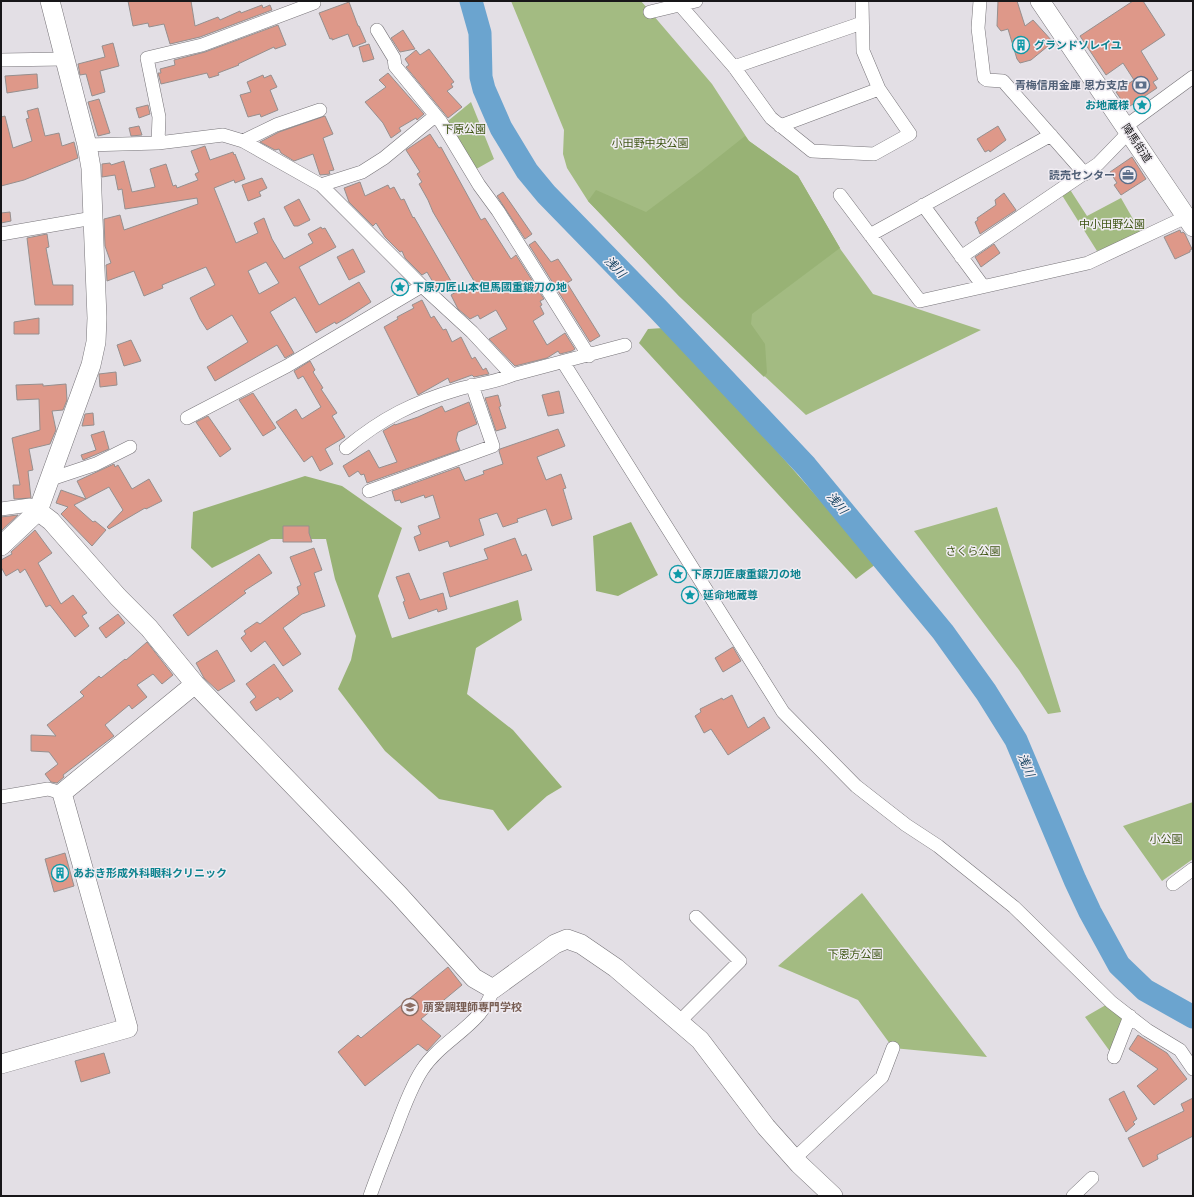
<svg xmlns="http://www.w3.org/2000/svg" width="1194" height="1197" font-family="Jost,'Noto Sans JP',sans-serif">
<rect width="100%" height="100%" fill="#e3dfe5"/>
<path fill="#a3bb82" d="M511,1H641L712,84L749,141L798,176L841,250L873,294L981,330L806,415L679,296L588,201L567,168L563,154L564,130Z
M471,102L494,159L471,172L443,125Z
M1069,188L1087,216L1121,198L1141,233L1097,251L1060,192Z
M997,507L1061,712L1048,714L1019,670L914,531Z
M1193,802V859L1162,881L1123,826Z
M862,893L987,1057L893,1048L858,1000L778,966Z
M1111,1002L1130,1016L1114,1057L1085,1017Z"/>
<path fill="#98b275" d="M745,136L749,141L798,176L840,248L752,314L751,324L765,344L767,373L764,377L679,296L588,201L596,190L646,212L701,171Z
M663,328L776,450L876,564L856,579L639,343L648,329Z
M305,476L342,486L402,528L378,596L392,638L518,600L522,620L476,648L467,694L513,730L562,787L547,796L508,831L493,810L439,799L385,751L338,689L351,660L356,636L335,579L326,539H271L212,568L191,548L193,512Z
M631,522L658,575L618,596L596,591L593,536Z"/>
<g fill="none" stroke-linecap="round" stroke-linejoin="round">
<path stroke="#6ba4cf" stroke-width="23" d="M471,1L480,33L481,77L484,89L501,128L527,171L546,194L658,309L806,466L943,632L986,692L1016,740L1075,880L1090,912L1119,965L1145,990L1193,1017"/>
</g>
<path fill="#de9889" stroke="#968f8e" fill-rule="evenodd" d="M128,1H191L195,26L218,17L220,20L240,11L241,13L262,5L263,8L270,5L272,10L200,37L170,44L164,24L149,27L148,23L133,26Z
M998,1H1017L1025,26L1033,20L1053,42L1031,60L1020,63L1017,59L1008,29L1001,31L997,26Z
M1133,1H1143L1165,35L1141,51L1158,79L1153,82L1157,88L1127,108L1116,92L1134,80L1123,63L1106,75L1080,36Z
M349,2L358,26H359L366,42L353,47L348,34L332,40V38L330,39L319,13Z
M278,25L286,45L275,49L274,47L238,64L239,65L218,73L219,75L209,78L207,73L161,84L158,73H161L160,69L175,65L174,60L205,52Z
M403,30L415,49L400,52L391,38Z
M113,43L119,66L100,71L105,92L92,96L86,74L80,75L78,64L105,57L102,46Z
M369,44L374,59L363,62L359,47Z
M429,49L454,82L451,84L453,87L447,91L462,107L448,118L406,67L409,65L405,59L416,50L420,55Z
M388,73L424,114L417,120L416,118L399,128L401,131L391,138L383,123L365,102L386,87L379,80Z
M37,74L38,88L7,93L5,76Z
M263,75L264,78L271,75L277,87L270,90L278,110L261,117L260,114L248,117L240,95L251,92L247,82Z
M99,99L110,133L98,136L88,102Z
M148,105L150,114L139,118L136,108Z
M38,108L45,136L59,133L62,146L74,142L78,158L24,180L1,186V117L5,116L13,148L32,141L26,119L29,118L27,111Z
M325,116L333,134L323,138L334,170L329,171L330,174L320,175L313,154L294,161L281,153L279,149L275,150L260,142L279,132Z
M139,126L142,135L131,136L129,128Z
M998,126L1006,140L990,152L989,150L985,152L977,139Z
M430,134L439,148L441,147L481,220L485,218L511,259L516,255L544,299L540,301L542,305L540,306L544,314L533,321L547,345L565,333L575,349L572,351L560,354L558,351L547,358L515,366L489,339L507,329L496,310L480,319L478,315L470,319L458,309L451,295L474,281L433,212L428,200L419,184L422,182L417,174L420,172L406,150Z
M205,146L210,160L233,152L234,155L235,154L245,179L235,183L234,180L214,188L236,243L258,233L254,223L264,218L272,239L284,259L313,243L308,234L321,227L322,229L325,228L336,247L299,267L319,305L359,282L371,302L348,317L336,324L335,322L316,333L295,297L270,312L294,353L285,358L277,345L215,381L207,367L248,342L232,315L207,330L200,319L190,298L215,285L206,267L162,285L163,288L144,296L134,271L107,281L106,265L111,263L105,246L104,219L120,215L124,230L198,204L197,198L125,209L122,189L118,190L115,175L102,177V164L110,163L111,165L124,161L132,192L155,187L150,169L166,164L173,186L176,185L177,188L198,180L195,174L199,172L191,151ZM266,262L279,283L259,294L248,271Z
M1132,157L1146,179L1121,195L1114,185L1117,183L1110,172Z
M262,178L267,188L259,192L261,196L248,201L242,185Z
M360,182L365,196L388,185L390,189L394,187L401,200L404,199L413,218L414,217L451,281L437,289L427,272L422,275L405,258L402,251L400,252L385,237L376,223L373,226L349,202L344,188Z
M503,192L532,234L525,239L497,196Z
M1004,193L1016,210L980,234L975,222L978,220L977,218L996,205L995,200Z
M299,199L310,220L298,226H294L284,207Z
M10,212L11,221L1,223V213Z
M1180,230L1181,233L1183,232L1185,234L1192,249L1190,250V252L1175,259L1164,237Z
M47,234L49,247L46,248L53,285H73V305H35L27,238Z
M535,241L551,262L558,259L572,280L567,283L600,336L590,342L529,245Z
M994,244L1000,253L981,267L975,257Z
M353,249L365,272L349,280L337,257Z
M422,300L431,318L434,316L443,330L446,329L452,342L461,337L472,359L475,357L483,370L486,368L489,374L474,377L472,375L450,383L448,378L418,395L384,327L398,319L397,317L414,308L412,305Z
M39,318V334H14V322Z
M131,340L141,361L124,366L117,345Z
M310,361L315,370L313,372L323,388L321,389L337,413L332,416L345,437L325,449L333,464L320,471L312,456L304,462L276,422L296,409L302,419L321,407L303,376L298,379L294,371Z
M116,372L117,385L100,387L99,374Z
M43,384V386L66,384L67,400L63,410L52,411L56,430L50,444L29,449L33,470L28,471L31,498L14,499L13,485H20L12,438L40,430L39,399L17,400L16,385Z
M559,391L564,413L548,416L542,395Z
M253,393L276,428L263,436L239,400Z
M498,395L501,406L499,407L506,428L496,431L485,398Z
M469,402L477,424L458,432L456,440L460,450L367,483L364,474L361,475L358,471L349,477L343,466L369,450L379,468L397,462L383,431L395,424V425L418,417L442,406L445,412Z
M93,413L94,425L82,426L85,414Z
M208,416L231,449L220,457L196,422Z
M558,429L565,446L537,457L546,480L561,474L566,488L563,489L572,519L552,526L546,509L517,519L518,522L503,527L497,513L479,519L484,535L450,547L448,541L419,551L414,537L421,534L418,526L440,518L433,495L425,498L424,495L401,503L400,500L395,501L392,491L459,467L465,481L484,474L483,471L503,464L499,451L500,449Z
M104,431L109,449L83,460L81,455L96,450L91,435Z
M114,464L115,467L118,465L132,489L149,479L162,501L146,509L145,508L109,529L107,527L123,510L109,487L86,499L77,481Z
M61,490L86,499L74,505L93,522L95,521L106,530L92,546L61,514L68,507L56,503Z
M18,515L1,531V517Z
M283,526H309V533L312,542H283Z
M35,530L52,553L38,563L61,604L73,595L87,613L82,616L89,626L75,637L50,605L46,607L25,569L20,573L18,569L6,576L1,567V560L12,554L11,552Z
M515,538L522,556L526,554L532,570L450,597L443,573L488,559L484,549Z
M314,548L322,570L314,573L325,606L302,614L283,628L301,654L283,666L265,641L251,652L241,638L246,634L244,631L257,622L260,624L299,594L297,587L301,585L290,557Z
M259,554L272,573L244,591L246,593L188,636L173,615Z
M409,573L420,600L443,593L447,609L438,612L437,609L409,619L403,602L405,601L396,577Z
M118,614L125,623L106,638L99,628Z
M147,642L173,675L162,684L153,674L137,685L147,697L132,709L129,705L105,725L114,736L63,775L64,777L57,783L51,782L45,774L58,764L49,752L31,751V735L56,736L47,725L84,696L80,692L99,676L101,678L125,659L126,660Z
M733,647L741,661L723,672L715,658Z
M217,650L235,681L218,691L204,678L196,663Z
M274,664L293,691L280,700L278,697L256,711L250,702L256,697L246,684Z
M732,695L748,728L764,717L770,728L728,755L711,729L704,733L695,716L701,712L700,709L722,698L723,700Z
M65,853L74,886L54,892L45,859Z
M448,967L462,985L421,1019L441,1036L427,1051L418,1044L365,1086L338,1052L358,1035L361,1038Z
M1138,1035L1167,1053L1187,1079L1154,1105L1137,1086L1158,1069L1129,1049Z
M104,1053L110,1073L81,1082L75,1061Z
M1124,1091L1137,1119L1133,1122L1135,1124L1126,1132L1109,1099Z
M1193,1098V1136L1157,1155L1158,1159L1143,1167L1128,1138L1184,1111L1181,1104Z"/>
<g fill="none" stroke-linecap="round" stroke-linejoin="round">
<g stroke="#777479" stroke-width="14">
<path id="street" d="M980,1L978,28L984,78L987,80L1003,81L1085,174
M680,5L734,67L771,118L812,151L874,154L910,134L879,89L863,51L862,1
M650,12L696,1
M377,30L394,58L395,66L441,122L479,185L498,211L589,356
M1,60L63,59
M734,67L862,23
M780,126L879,89
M1126,126L1193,77
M243,141L276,125L320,110
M158,143L159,117L147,58L202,45L314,3
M87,145L158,143L223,135L243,141L321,185L422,286L472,332L512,375
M321,185L362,172L384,158L435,116
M840,195L920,301L1088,263L1186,217
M923,205L983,286
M1,234L93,218
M870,235L1051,135
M961,257L1098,164L1129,132
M563,362L783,712L856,786L906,825L938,846L1014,907L1111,1002L1147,1030L1180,1050L1193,1069
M187,418L287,366L422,286
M346,448C382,418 414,402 459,389C477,384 494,383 512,375L625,345
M51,479L96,464L130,447
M369,491L493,446L472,385
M1,509L30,505L38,511
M1,797L48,789L62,793
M1173,884L1193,869
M679,1022L740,961L696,917
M1114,1057L1130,1016
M794,1159L882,1077L893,1048
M370,1196C378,1173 387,1151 396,1128C403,1109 411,1087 422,1070C442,1039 483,1025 493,989
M1073,1196L1092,1178"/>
</g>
<g stroke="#777479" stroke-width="20">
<path id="secondary" d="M1040,1L1193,227
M38,511L51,521L118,597L149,628L195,684L399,895L474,978L493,989L555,944L567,939L581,944L616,968L700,1040L766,1127L799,1164L833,1196
M1,546L38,511L91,365L96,342L97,318L91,168L87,145L50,1
M1,1064L128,1028L62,793L195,684"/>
</g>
<use href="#street" stroke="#fff" stroke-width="13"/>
<use href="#secondary" stroke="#fff" stroke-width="19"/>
</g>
<defs>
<g id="building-ring" transform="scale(0.9)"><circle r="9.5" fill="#f0ecf2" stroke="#0f9aa8" stroke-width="1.5"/><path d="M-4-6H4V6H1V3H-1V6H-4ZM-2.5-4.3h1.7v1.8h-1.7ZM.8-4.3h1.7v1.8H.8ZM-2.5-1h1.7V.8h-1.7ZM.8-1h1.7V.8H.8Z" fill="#0f9aa8"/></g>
<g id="bank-ring" transform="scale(0.9)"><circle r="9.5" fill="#f0ecf2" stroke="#5c6f8a" stroke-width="1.5"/><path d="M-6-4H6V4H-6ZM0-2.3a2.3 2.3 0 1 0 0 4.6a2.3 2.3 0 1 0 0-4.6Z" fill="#5c6f8a"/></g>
<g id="sight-ring" transform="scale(0.9)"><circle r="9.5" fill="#f0ecf2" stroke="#0f9aa8" stroke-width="1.5"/><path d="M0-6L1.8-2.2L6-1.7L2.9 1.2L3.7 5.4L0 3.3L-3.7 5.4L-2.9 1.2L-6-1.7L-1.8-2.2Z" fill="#0f9aa8"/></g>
<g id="office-ring" transform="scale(0.9)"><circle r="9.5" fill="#f0ecf2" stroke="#5c6f8a" stroke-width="1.5"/><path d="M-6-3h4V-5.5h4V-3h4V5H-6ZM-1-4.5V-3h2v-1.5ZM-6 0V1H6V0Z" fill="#5c6f8a"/></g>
<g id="school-ring" transform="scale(0.9)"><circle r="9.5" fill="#f0ecf2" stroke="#8d6e63" stroke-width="1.5"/><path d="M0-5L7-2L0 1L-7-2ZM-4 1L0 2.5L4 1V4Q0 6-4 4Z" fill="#8d6e63"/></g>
</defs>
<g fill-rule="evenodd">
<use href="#building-ring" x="1021" y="45"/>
<use href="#bank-ring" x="1141" y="85"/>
<use href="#sight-ring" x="1142" y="105"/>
<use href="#office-ring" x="1128" y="175"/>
<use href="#sight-ring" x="400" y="287"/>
<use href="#sight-ring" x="678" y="574"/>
<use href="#sight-ring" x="690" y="595"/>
<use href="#building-ring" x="60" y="873"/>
<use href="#school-ring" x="410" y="1007"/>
</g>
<g text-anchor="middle" stroke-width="3" stroke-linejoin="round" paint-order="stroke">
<g font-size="11" font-weight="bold" fill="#0d838f" stroke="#f0ecf2" text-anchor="start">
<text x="1034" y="49">グランドソレイユ</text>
<text x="1129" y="109" text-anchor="end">お地蔵様</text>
<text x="413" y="291">下原刀匠山本但馬國重鍛刀の地</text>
<text x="691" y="578">下原刀匠康重鍛刀の地</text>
<text x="703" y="599">延命地蔵尊</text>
<text x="73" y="877">あおき形成外科眼科クリニック</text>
</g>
<g font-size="11" font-weight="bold" fill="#4e5e75" stroke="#f0ecf2" text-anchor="end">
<text x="1128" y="89">青梅信用金庫 恩方支店</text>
<text x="1115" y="179">読売センター</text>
</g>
<g font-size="11" fill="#3e5513" stroke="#f0ecf2">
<text x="464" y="133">下原公園</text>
<text x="650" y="147">小田野中央公園</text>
<text x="1112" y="228">中小田野公園</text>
<text x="973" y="555">さくら公園</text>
<text x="1166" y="843">小公園</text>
<text x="855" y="958">下恩方公園</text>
</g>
<g font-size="11" fill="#181719" stroke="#f0ecf2">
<text transform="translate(1137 143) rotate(56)" y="4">陣馬街道</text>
</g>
<g font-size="11" font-weight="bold" fill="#785e54" stroke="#f0ecf2" text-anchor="start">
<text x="423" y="1011">萠愛調理師専門学校</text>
</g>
<g font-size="12" font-style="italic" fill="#184462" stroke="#f0ecf2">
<text transform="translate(615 267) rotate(46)" y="4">浅川</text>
<text transform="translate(837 503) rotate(50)" y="4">浅川</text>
<text transform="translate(1026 765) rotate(67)" y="4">浅川</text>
</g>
</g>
<rect width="1194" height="1197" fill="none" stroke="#181719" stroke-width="4"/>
</svg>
